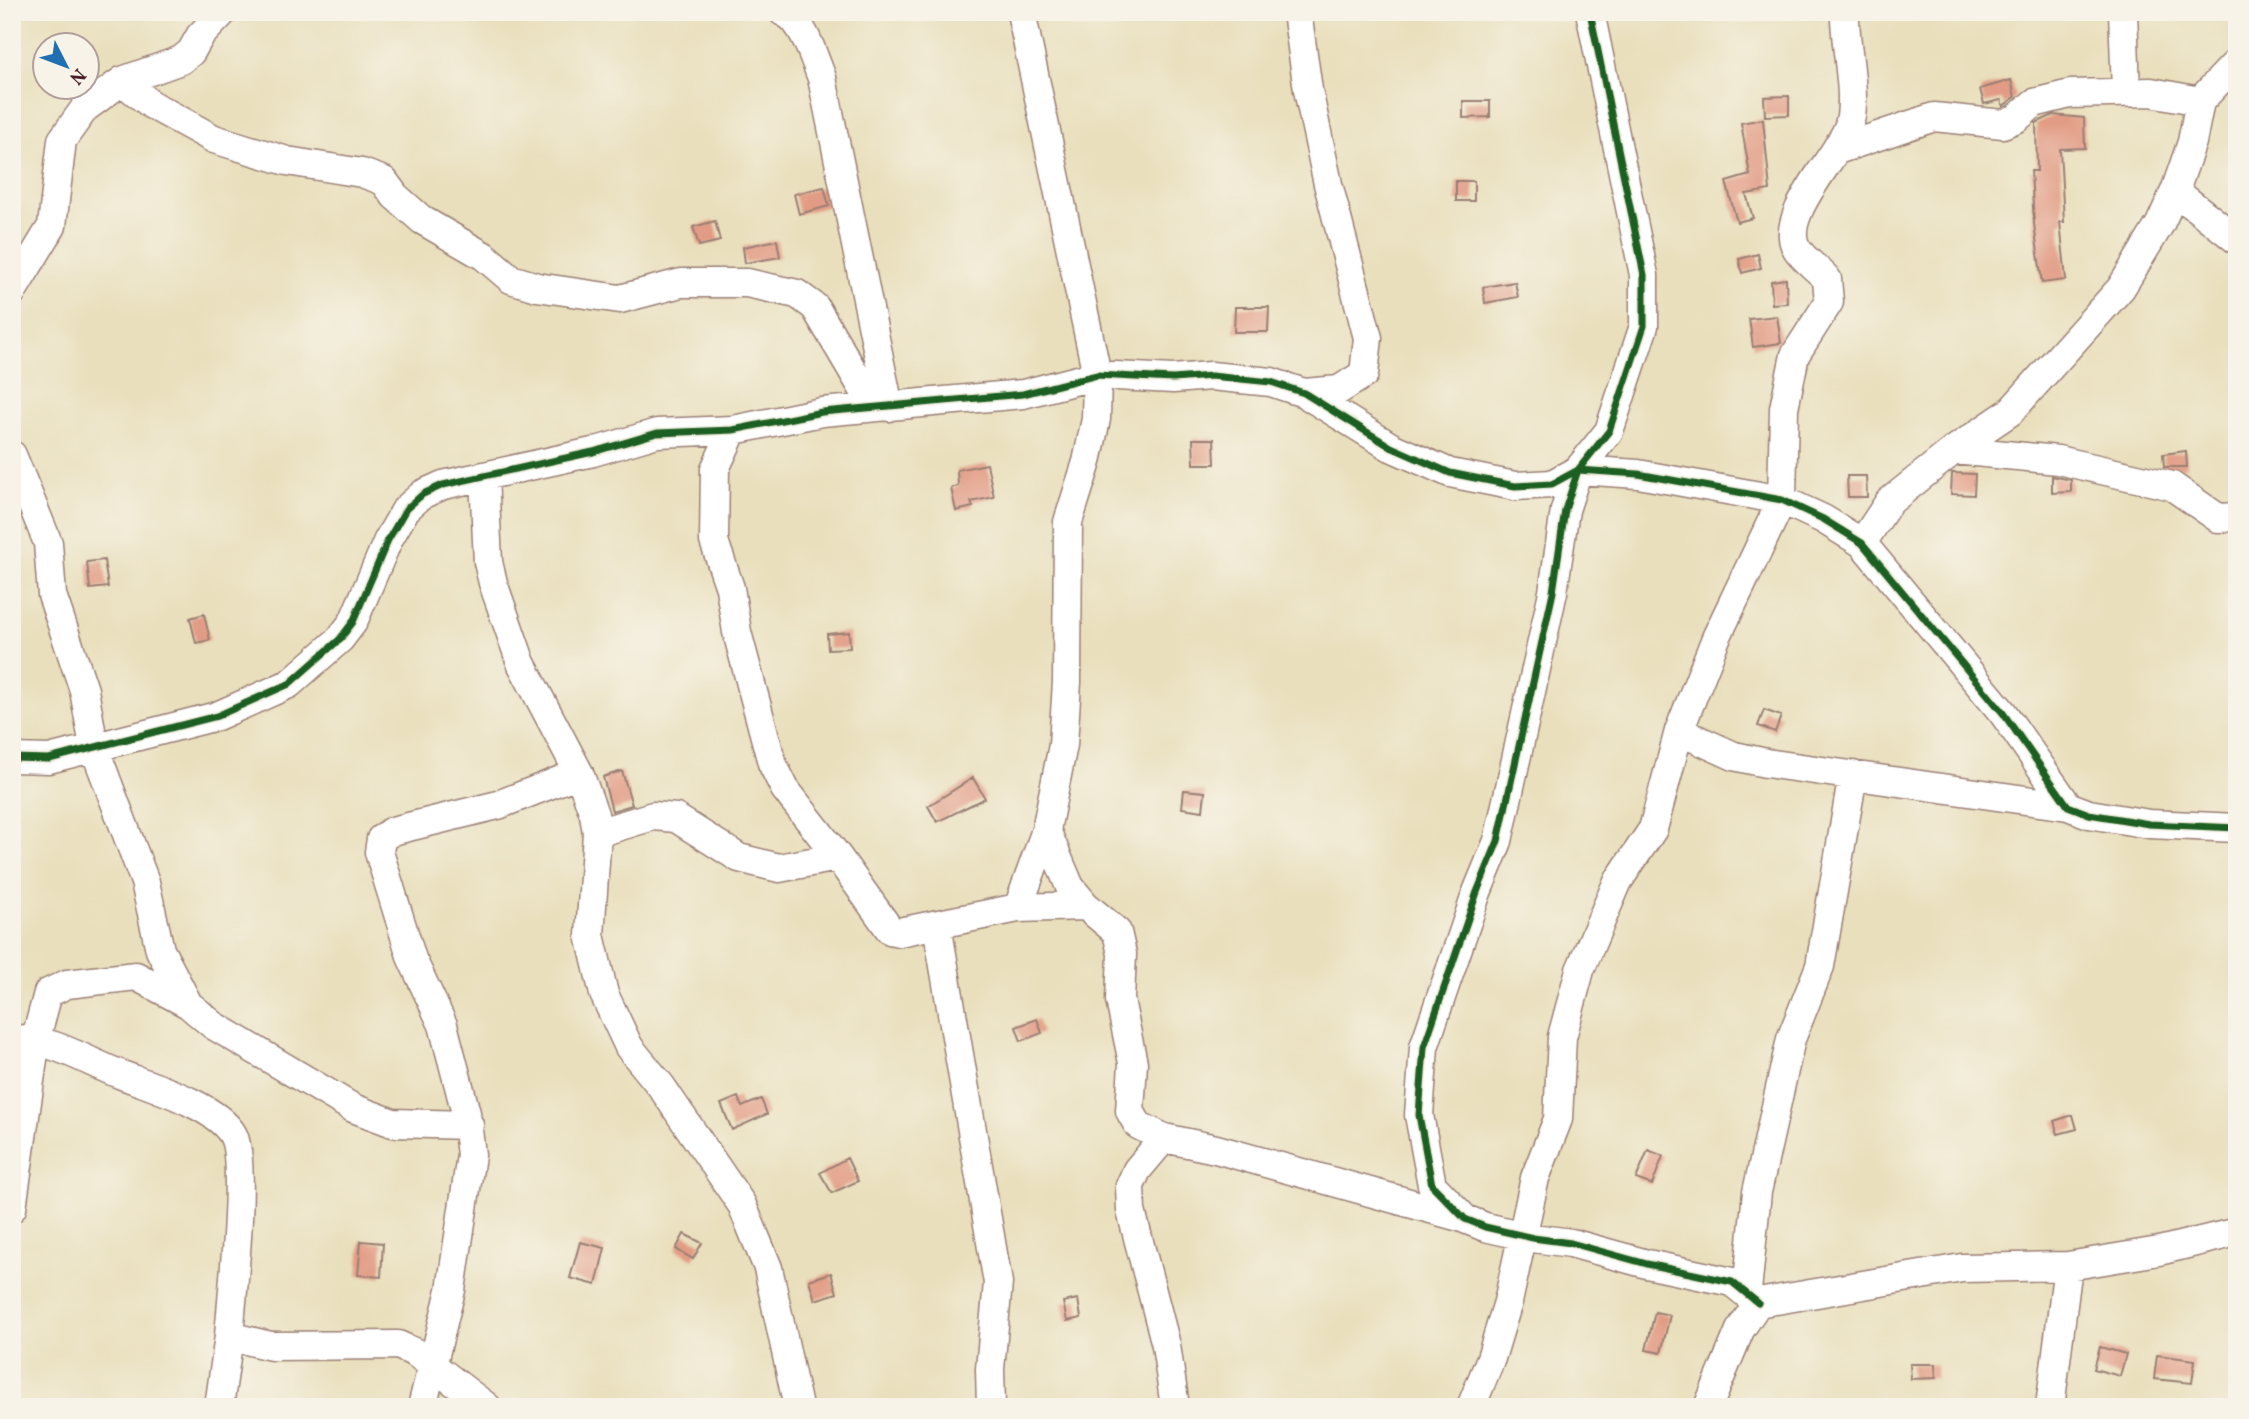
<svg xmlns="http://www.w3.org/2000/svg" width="2249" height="1419" font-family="Vollkorn,serif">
<rect width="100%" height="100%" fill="#f7f3e8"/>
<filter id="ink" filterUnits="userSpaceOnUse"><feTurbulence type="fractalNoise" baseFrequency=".0143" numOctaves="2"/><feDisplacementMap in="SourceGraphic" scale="14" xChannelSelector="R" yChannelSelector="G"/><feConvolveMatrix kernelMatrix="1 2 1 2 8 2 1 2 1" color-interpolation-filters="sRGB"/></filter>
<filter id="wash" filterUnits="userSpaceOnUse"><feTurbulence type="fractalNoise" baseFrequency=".00686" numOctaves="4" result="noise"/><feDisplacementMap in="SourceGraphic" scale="28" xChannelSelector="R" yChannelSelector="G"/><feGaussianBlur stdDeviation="1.57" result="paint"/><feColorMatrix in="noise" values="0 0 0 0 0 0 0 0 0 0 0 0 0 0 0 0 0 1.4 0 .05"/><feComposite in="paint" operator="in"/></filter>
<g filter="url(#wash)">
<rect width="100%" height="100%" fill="#e9dfbc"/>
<g id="blocks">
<path fill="#e29c85" d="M2011,80L2015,97L2003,106L2001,100L1984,104L1980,89Z
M1789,96V115L1765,116L1764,97Z
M1463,101H1490V117L1463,118Z
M2053,115L2084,118L2085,148L2060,149L2064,222H2060L2066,280L2042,283L2034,224L2031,171H2037L2036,123Z
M1763,119L1770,190L1746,194L1753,218L1737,222L1726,182L1750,175L1741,123Z
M1456,181H1474V201H1456Z
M824,187L829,206L799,214L794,194Z
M715,221L720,241L699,246L693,227Z
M777,240L780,257L745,263L743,247Z
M1758,254L1761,268L1742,273L1739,259Z
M1786,279L1787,303L1772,304L1771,281Z
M1515,282L1518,297L1485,303L1483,287Z
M1235,307H1269L1268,332H1234Z
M1777,316L1781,343L1753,347L1749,319Z
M1193,439H1214L1215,464H1194Z
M2186,451L2187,467H2164L2163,454Z
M987,464L994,497L971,502L973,507L956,511L951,488L958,486L957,470Z
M1952,473L1975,474L1974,495L1951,494Z
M1847,476H1866L1867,497H1848Z
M2052,476L2071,480V492L2052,493Z
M104,560L108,587L90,589L87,562Z
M204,614L210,640L196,643L190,618Z
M849,632L850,648L828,649L827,634Z
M1764,710L1781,716L1775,732L1758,726Z
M622,771L632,805L612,811L603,777Z
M973,778L985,798L937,822L928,806Z
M1184,790L1205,792L1203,811L1182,808Z
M1037,1019L1042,1033L1021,1041L1016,1027Z
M738,1097L742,1107L761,1099L767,1114L732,1130L721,1104Z
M2073,1115L2077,1129L2058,1134L2054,1121Z
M1648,1150L1663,1156L1652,1185L1636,1179Z
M847,1158L858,1181L832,1193L820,1173Z
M684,1234L702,1243L693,1259L676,1249Z
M361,1241L383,1243L381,1277L358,1275Z
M580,1242L605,1248L596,1285L570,1278Z
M831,1273L837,1293L815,1300L809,1280Z
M1078,1299L1081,1318L1067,1321L1063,1302Z
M1655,1312L1670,1315L1661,1353L1646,1350Z
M2100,1347L2126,1354L2120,1376L2094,1369Z
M2157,1355L2195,1360L2192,1383L2154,1379Z
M1910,1364H1935L1936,1378L1911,1379Z"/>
</g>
</g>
<g filter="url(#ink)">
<use href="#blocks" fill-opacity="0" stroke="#9a7f74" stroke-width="2"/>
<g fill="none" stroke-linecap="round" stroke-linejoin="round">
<g stroke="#9a7f74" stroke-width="31">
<path id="minor" d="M783,12C804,20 814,59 822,78L889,407
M1021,12L1097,375L1096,419L1087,462L1068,522L1067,682L1063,745L1046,830L1070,887L1086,906L1117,932L1122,954L1120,1000L1133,1063L1130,1111L1138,1125L1164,1138L1216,1149L1463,1218
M1297,12L1308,90L1328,184L1368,338L1364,374L1339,390L1304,393
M1590,12L1644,275V326L1609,431L1578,470L1565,510L1553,592L1498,841L1477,892L1424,1047L1419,1115L1432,1185L1465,1219L1485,1227L1533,1238L1571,1243L1647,1264L1732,1282L1758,1303
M2123,12L2126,91
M122,81L152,105L214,139L287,161L362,173L384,181L395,196L422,220L484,256L511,279L537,287L620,299L681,283H747L797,294L815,307L874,407
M1837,150L1934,117L2003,124L2017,118L2034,103L2070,94L2151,92L2200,101
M2175,191L2237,240
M12,292L52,226L62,140L85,108L122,81L181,60L191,52L200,36L223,12
M733,430L715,469L714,541L730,588L737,632L772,763L785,789L838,857
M1954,450L2058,460L2172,486L2218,518L2237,517
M12,455L48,543L52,595L84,690L94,747L145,882L160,950L188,1004
M484,476L488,562L493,583L521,663L579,773L594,814L597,833L590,935L604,994L629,1047L661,1086L742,1205L768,1268L798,1407
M1862,543L1889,502L1954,450L2010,412L2121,288L2160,224L2175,191L2192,142L2200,101L2237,62
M1679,731L1734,756L1766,763L2068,806
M12,758L49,759L217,716L289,684L340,639L353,622L388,540L406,509L423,494L443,485L593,452L657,433L733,430L822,412L1023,394L1097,375L1173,379L1211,376L1271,382L1304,393L1391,447L1450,473L1515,486L1552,484L1578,470L1638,474L1782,500L1823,519L1862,543L2003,713L2068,806L2089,814L2149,824L2237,828
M597,833L653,816L676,818L739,858L779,868L838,857L890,930L899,932L1018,908L1086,906
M1018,908L1046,830
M937,925L998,1283L990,1369L991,1407
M12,1039C50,1037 87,1062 122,1075C151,1086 217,1106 233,1135C247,1161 232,1298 229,1336L271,1346L398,1345L416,1353L487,1407
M1164,1138L1137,1170L1130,1186L1131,1211L1166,1345L1175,1407
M12,1208L36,1038L48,993L67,984L136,976L188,1004L213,1025L353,1108L393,1123L469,1125
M1747,1291L1757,1192L1791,1039L1820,966L1853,775
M219,1407L229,1336
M422,1407L451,1290L471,1155L466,1113L443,1025L412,959L379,852L381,839L392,831L498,805L579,773
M1471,1407L1491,1358L1508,1302L1535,1178L1558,1119L1562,1037L1580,970L1618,881L1653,829L1679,731L1716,638L1782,500L1784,408L1795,355L1829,302L1827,279C1818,269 1804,260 1797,249C1776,217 1840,155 1849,125C1858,96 1844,44 1845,12
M1708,1407L1740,1330L1758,1303L1962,1268L2068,1266L2159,1251L2237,1232
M2050,1407L2068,1266"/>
</g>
<use href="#minor" stroke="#fff" stroke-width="28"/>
<g stroke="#f7f3e8" stroke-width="11">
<path id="cycleway" d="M1590,12L1644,275V326L1609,431L1578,470L1565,510L1553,592L1498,841L1477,892L1424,1047L1419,1115L1432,1185L1465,1219L1485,1227L1533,1238L1571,1243L1647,1264L1732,1282L1758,1303
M12,758L49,759L217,716L289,684L340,639L353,622L388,540L406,509L423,494L443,485L593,452L657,433L733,430L822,412L1023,394L1097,375L1173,379L1211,376L1271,382L1304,393L1391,447L1450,473L1515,486L1552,484L1578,470L1638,474L1782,500L1823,519L1862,543L2003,713L2068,806L2089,814L2149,824L2237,828"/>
</g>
<use href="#cycleway" stroke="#1b5e20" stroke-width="7"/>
</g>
</g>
<rect width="2249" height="1419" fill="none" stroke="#f7f3e8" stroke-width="42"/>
<g transform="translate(66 66) rotate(132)"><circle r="33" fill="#f7f3e8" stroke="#b29e9c" stroke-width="2"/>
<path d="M0-5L12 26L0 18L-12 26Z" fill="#1f6fb2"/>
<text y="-10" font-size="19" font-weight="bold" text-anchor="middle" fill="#4a1f2b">N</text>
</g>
</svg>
